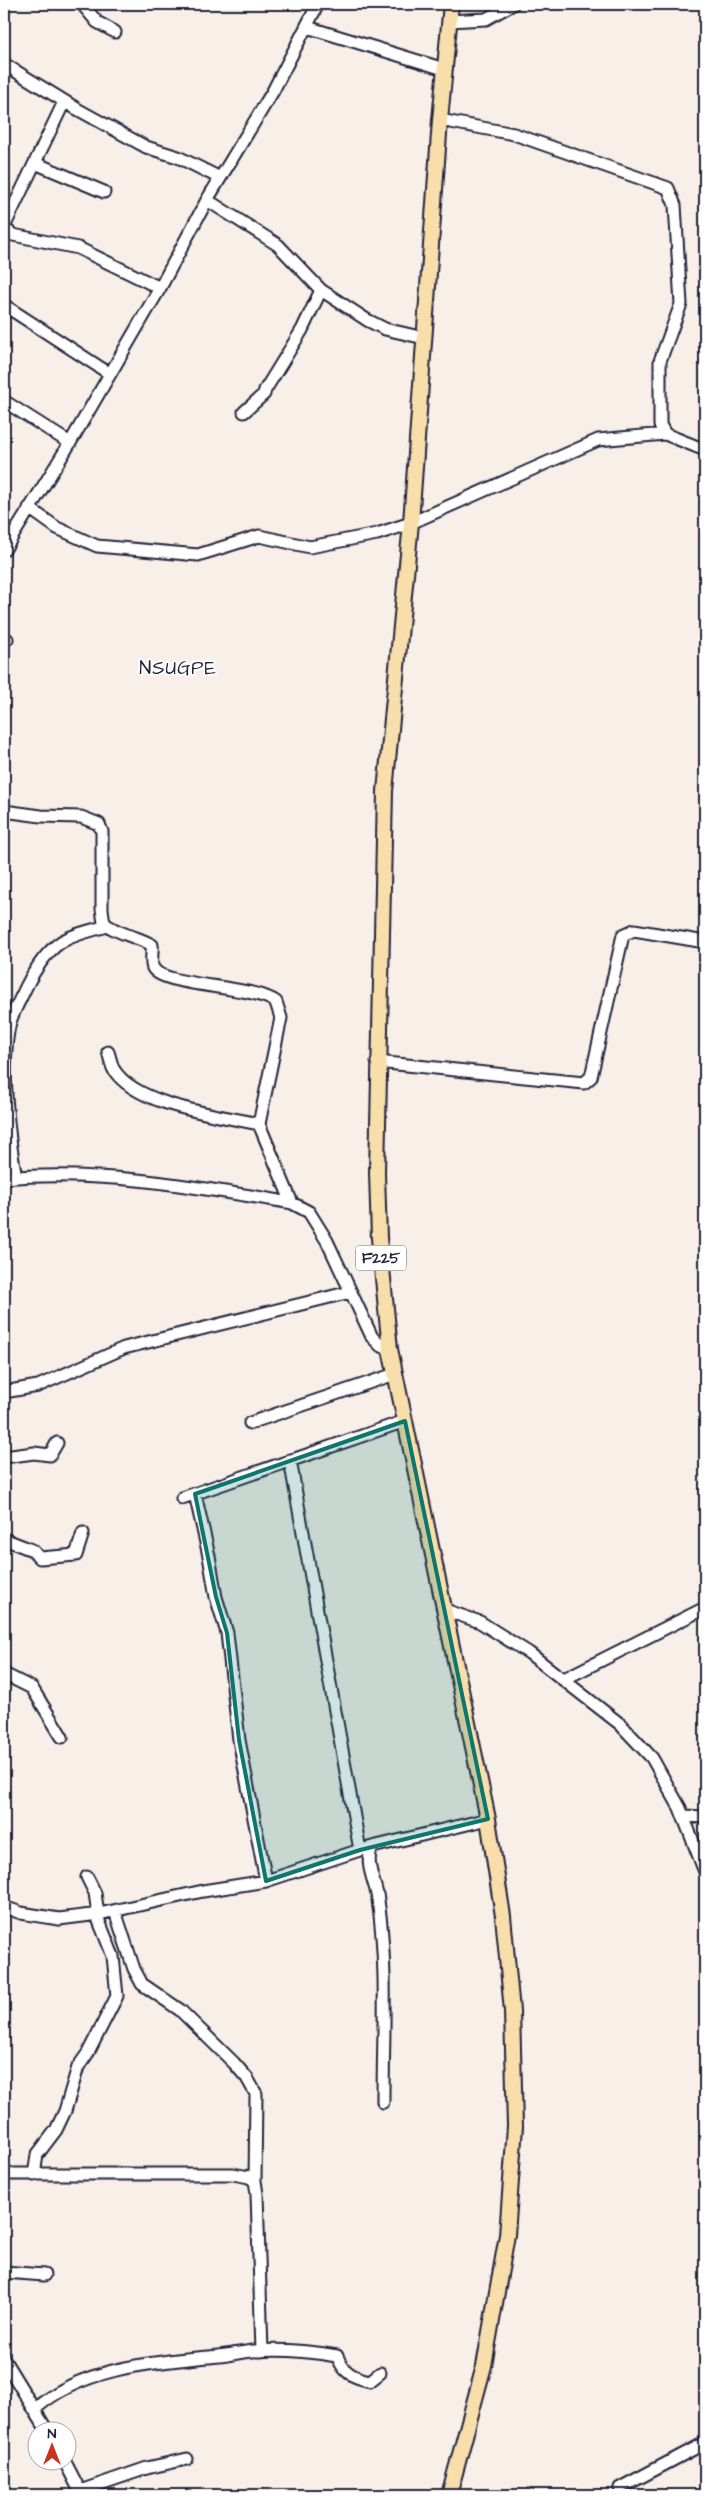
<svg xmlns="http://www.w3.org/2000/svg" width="709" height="2499" font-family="'Architects Daughter',sans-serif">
<rect width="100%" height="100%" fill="#f7efe8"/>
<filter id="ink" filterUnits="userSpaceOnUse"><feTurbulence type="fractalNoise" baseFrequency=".02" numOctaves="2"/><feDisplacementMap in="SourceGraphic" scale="10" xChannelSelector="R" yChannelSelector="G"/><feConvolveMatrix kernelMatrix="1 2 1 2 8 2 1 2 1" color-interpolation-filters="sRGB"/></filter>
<g filter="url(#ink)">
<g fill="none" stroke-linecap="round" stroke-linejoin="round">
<g stroke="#22223b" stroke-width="15">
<path id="minor" d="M82,4L97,22L115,32
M449,21L486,19L513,4
M307,27L444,69
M4,64L77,109L146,147L178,157L220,178
M440,120L514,134L668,188L675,205L681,304L660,361V425L665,434L705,450
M35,163L104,192
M207,200L278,245L321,290L367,320L385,329L424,338
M4,227L64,102
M4,228L13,235L78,248L160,288
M4,305L110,374
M4,401L70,443
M244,412L264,394L265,390L302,330L321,290
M29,508L57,528L97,546L198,555L259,536L310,547L377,534L411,523L598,440L665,434
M4,550L70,443L160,288L207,200L273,91L318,4
M4,638L7,639
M4,811L41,816L81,817L99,824L102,832V909L104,923C119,935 137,936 152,945C153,951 150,963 153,968C163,987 253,985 276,1002L281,1018L259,1124L292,1203
M108,1052C110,1057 111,1065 114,1070C137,1106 218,1115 259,1124
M377,1062L584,1083L591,1077L623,935L634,930L705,942
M16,1177C8,1137 0,1061 10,1022C14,1010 21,998 26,987C34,971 46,952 61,942C74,934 92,930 108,926
M4,1178C100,1169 197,1187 292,1203L309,1212L327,1241L372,1337L381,1346L390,1349
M4,1392L38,1386L124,1348L350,1292
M250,1423L395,1374
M4,1457L34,1453L50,1455L57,1443
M290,1460L360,1850
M195,1494L209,1556L216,1597L227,1633L239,1740L266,1881
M182,1498L405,1421
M4,1539L32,1550L40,1558L76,1555L83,1533
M445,1610L480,1622L529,1653L620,1724L652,1758L680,1808L705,1872
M4,1674L32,1688L62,1737
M564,1679L705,1608
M683,1816L705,1817
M371,1849C365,1866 376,1883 378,1900C388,1967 383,2036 383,2102
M4,1907L21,1913L59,1919L99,1914L203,1891L266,1881L360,1850L488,1819
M115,1911L134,1969L142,1984L180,2010L234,2063L247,2078L256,2094L255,2181
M4,2174H233L249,2177L255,2181L257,2194L262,2351
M34,2175L37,2155L56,2130L65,2111L78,2067L88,2053L117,1996L113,1956L99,1921L95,1893L87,1877
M4,2272L44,2275
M4,2360L48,2432
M35,2409C83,2366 158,2362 219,2356C230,2355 242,2352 253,2351C281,2349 309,2351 337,2356C344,2373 352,2377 370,2381L380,2373
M65,2462L82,2495
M620,2488L705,2443
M80,2491L147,2468L187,2459"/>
</g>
<g stroke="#22223b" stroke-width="18">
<path id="major" d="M449,2495L484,2366L507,2235L515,2126L512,2011L503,1916L488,1819L390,1349L379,1238L377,1173L385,791L411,523L440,120L451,4"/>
</g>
<use href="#minor" stroke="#fff" stroke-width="11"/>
<use href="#major" stroke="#f8deab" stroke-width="14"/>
</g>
</g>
<path fill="#0f766e" fill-opacity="0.2" stroke="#0f766e" stroke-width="4" stroke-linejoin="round" d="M405,1421L488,1819L360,1850L266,1881L239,1740L227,1633L216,1597L195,1494Z"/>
<g text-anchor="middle" stroke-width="4" stroke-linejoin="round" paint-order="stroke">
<rect fill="#fff" stroke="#646476" stroke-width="1" x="356" y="1245.5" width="50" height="25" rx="4"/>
<g font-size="15" font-weight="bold" fill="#22223b">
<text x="381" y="1263">F225</text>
</g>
<g font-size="19" letter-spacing="1" fill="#22223b" stroke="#fff">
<text x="178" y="674">NSUGPE</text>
</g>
</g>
<rect width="709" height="2499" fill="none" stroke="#fff" stroke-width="20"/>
<rect x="10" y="10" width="689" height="2479" fill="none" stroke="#22223b" stroke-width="2" filter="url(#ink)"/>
<g transform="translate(52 2446)"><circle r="24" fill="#ffffff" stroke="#a7a7b1"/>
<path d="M0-4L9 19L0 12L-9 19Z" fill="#c8321e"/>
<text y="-8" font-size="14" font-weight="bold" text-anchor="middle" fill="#22223b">N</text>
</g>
</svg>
